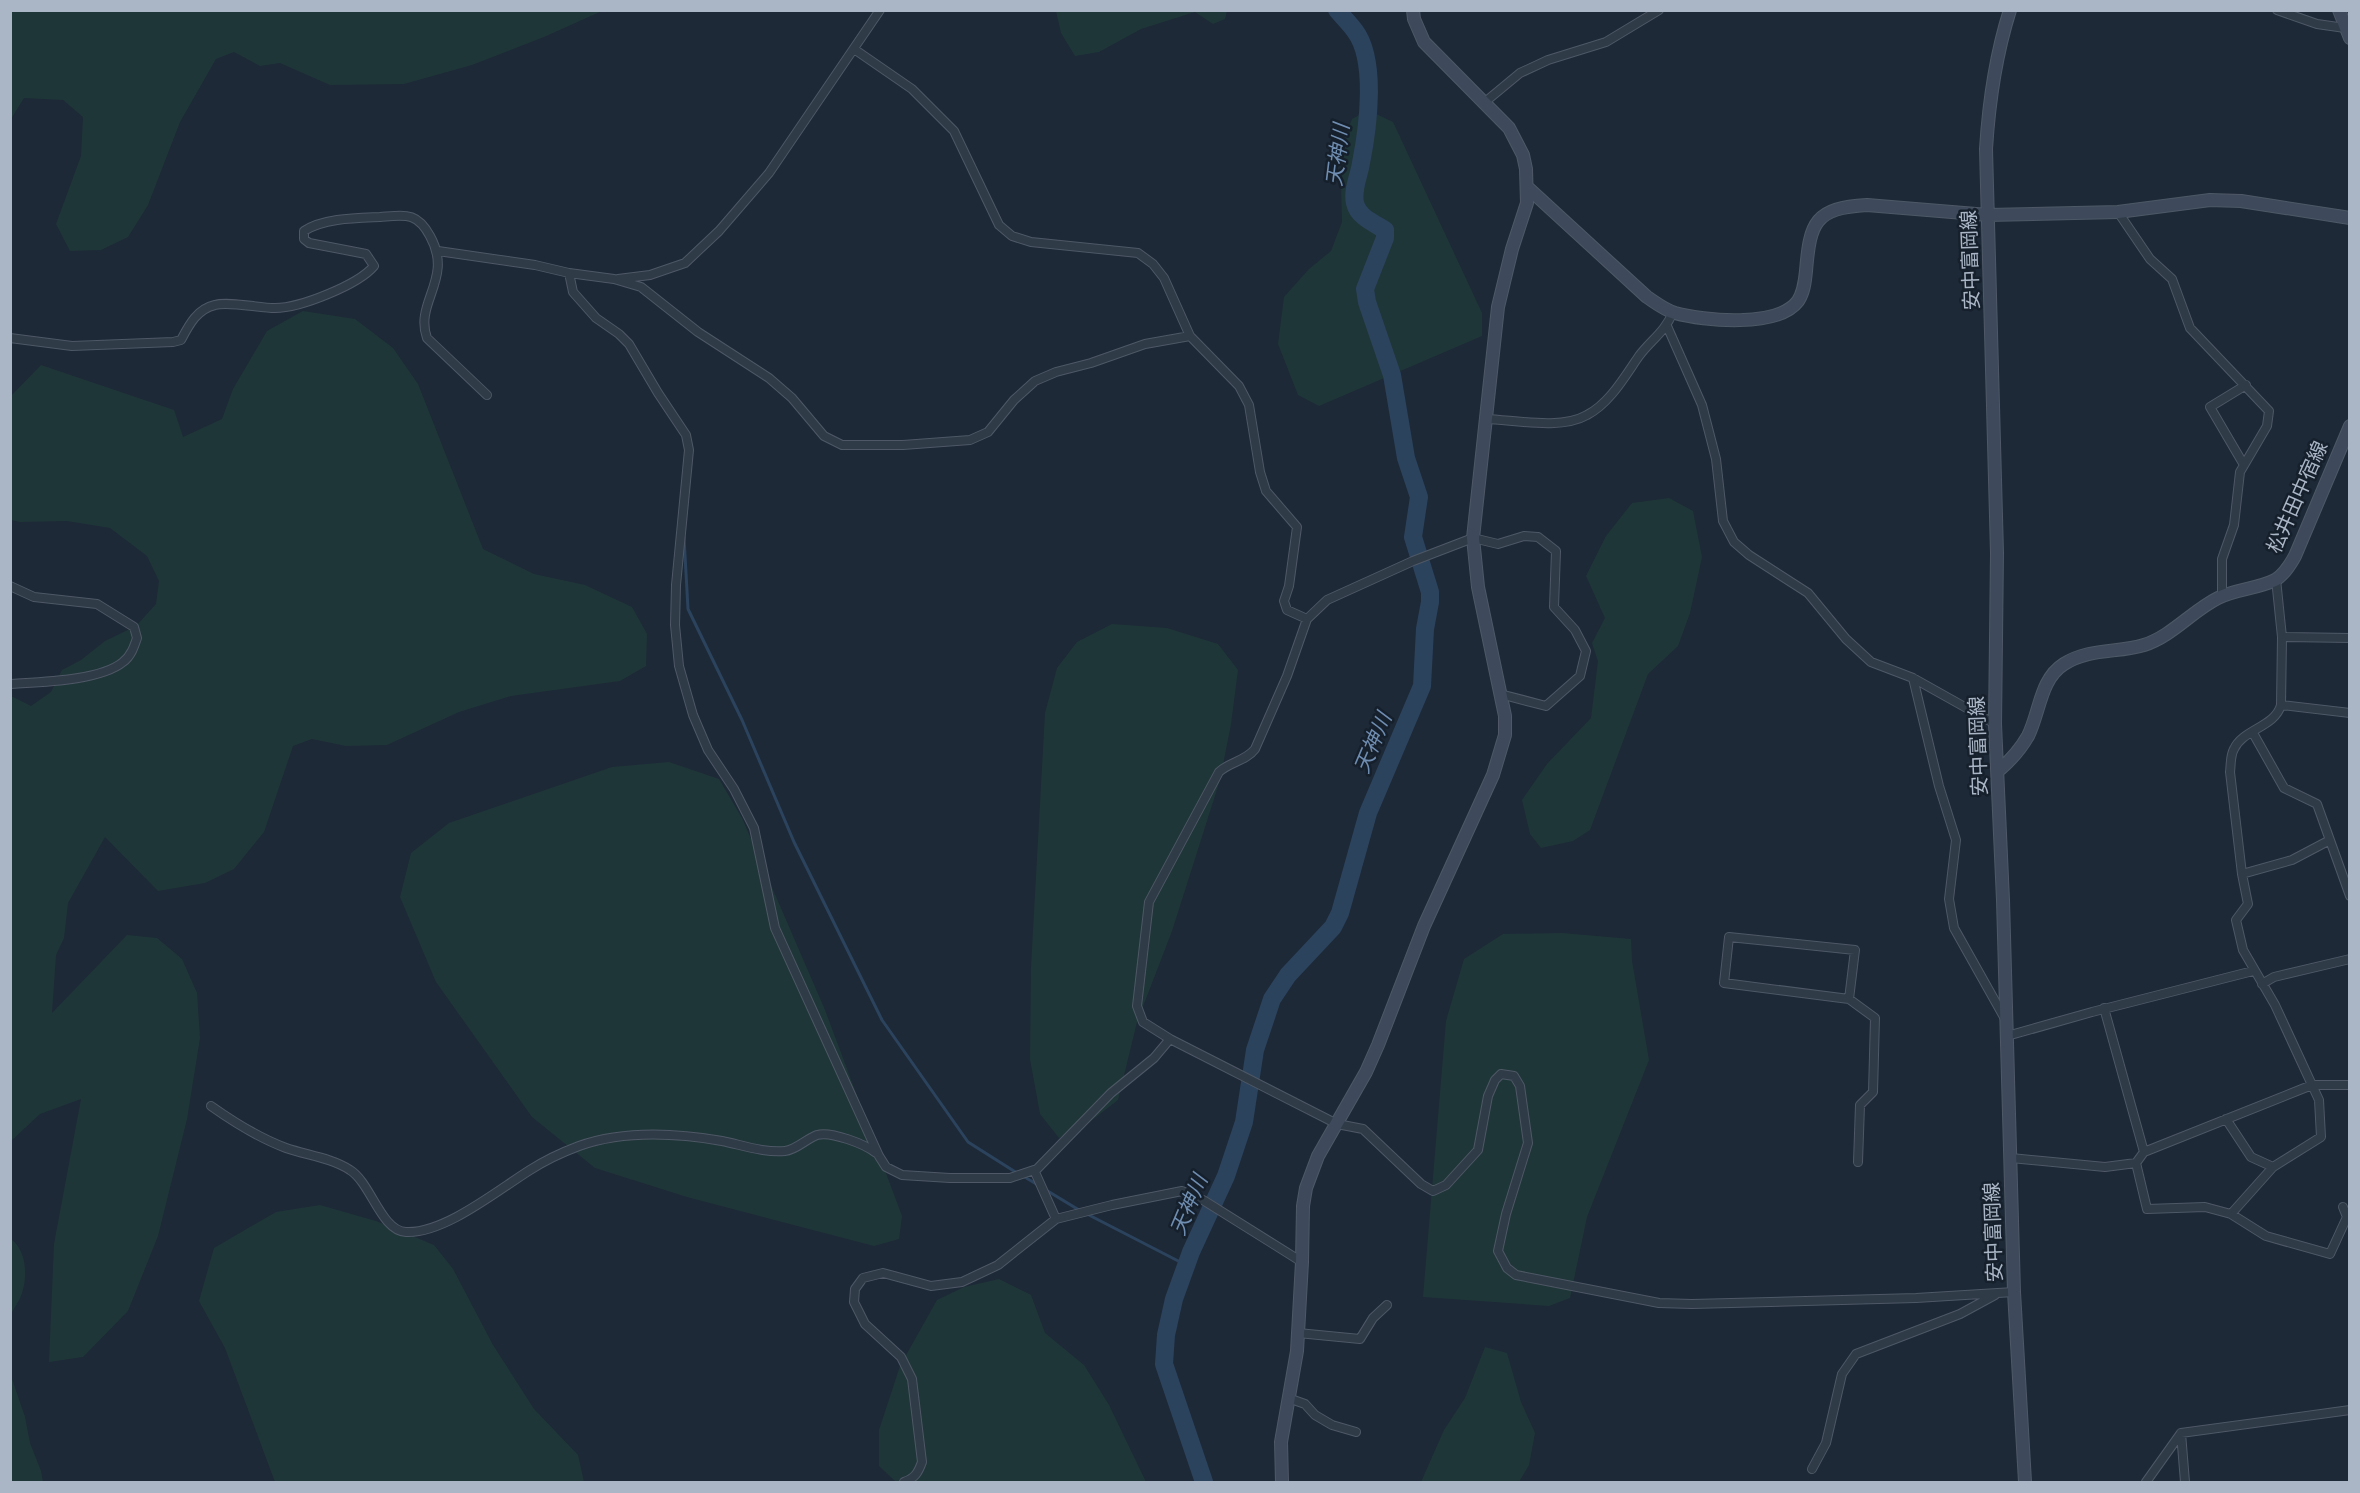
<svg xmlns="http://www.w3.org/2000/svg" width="2360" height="1493" font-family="'Space Grotesk','Noto Sans JP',sans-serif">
<rect width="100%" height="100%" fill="#1d2937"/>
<path fill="#1f3638" d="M11,10H602V11L544,37L472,65L404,84L330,85L280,63L260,66L234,52L216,59L180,122L148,205L128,237L101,250L70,251L56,224L81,156L83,117L63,100L24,98L11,119Z
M1056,11V10L1227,11L1225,19L1213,24L1195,12L1141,29L1099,52L1075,56L1061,33Z
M1368,110L1393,122L1482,313V336L1319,406L1298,395L1278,344L1284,297L1309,269L1331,251L1342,222L1340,149L1352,119Z
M303,311L355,319L393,348L418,384L483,549L534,574L585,585L632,607L647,634L646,666L620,681L511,696L459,712L387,745L346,746L312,739L293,746L264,832L234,869L205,883L158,891L105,837L68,903L64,938L56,955L52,1013L127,935L157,938L182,959L197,993L200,1038L187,1119L158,1236L128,1311L83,1357L49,1362L54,1244L81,1099L40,1114L11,1141V696L31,706L51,692L62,670L81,660L105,641L136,626L156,604L159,581L147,556L110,528L67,521L20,522L11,520V396L41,365L174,410L183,437L222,419L233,389L267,331Z
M1669,498L1693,511L1702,557L1690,613L1678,646L1648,674L1590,830L1573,841L1541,848L1530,834L1522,800L1547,764L1591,718L1598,661L1592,643L1605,618L1586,576L1606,536L1632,503Z
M1112,624L1167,628L1218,644L1238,670L1231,724L1220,780L1172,931L1137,1022L1118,1100L1087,1124L1059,1138L1040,1114L1030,1059L1031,967L1045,713L1057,668L1077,642Z
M669,762L719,779L742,818L825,1010L902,1216L899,1239L874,1246L687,1197L595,1168L532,1117L436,982L400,897L411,853L449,823L612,767Z
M1562,933L1631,939L1632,961L1649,1060L1587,1217L1570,1298L1549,1306L1423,1297L1446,1021L1464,959L1503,934Z
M320,1205L376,1221L434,1245L453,1269L493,1345L534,1409L578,1455L584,1482H275L225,1348L199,1301L214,1248L276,1212Z
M11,1239C26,1250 28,1275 22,1293C20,1300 14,1308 11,1314Z
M999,1279L1031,1295L1045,1333L1084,1365L1109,1405L1146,1482H896L879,1466V1430L900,1366L937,1300L964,1287Z
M1485,1347L1507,1353L1521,1402L1535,1433L1529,1465L1519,1482H1421L1444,1430L1465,1398Z
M10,1373L25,1417L30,1443L41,1471L43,1482H11Z"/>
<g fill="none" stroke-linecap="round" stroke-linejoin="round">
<path stroke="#2c435e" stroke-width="3" d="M684,537L688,609L742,720L794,842L882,1020L968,1142L1017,1173
M1023,1176L1038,1185
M1046,1190L1079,1210
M1085,1213L1186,1265"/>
<path stroke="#2c435e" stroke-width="18" d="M1204,1482L1164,1364L1166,1335L1174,1299L1191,1252L1226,1176L1244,1122L1255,1050L1272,999L1288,975L1333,927L1340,913L1368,813L1422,686L1425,629L1430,602V592L1413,537L1419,497L1406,458L1392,375L1367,302L1365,289L1385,238V230C1374,223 1358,217 1355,203C1352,190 1359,176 1361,163C1368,128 1377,60 1355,31C1350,24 1343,17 1337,10"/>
<g stroke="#4e5866" stroke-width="10">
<path id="street" d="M2277,10L2317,24L2345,28
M854,49L912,89L954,131L999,225L1012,236L1031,242L1138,253L1153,264L1164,278L1190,336L1239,386L1249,405L1260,472L1266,491L1297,527L1289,586L1284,601L1287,610L1307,619
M1485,102L1520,73L1548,60L1606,42L1659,10
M2118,212L2150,259L2172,279L2190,328L2269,411L2267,426L2240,472L2234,525L2222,559V596
M438,251L535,265L569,273L614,279L641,287L698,332L769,378L792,398L824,436L842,445H903L970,440L988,432L1014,400L1035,381L1056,372L1091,363L1145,344L1190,336
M569,273L573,292L596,318L619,334L629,344L658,393L686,435L689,450L676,585L675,625L679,666L693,715L708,750L734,789L754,828L775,928L879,1156L886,1167L902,1175L950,1178H1010L1037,1169L1111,1093L1154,1058L1170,1039
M618,279L650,275L685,263L719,231L769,173L880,10
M1667,326L1702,405L1716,459L1723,521L1734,542L1749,555L1808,593L1846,639L1871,662L1913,678L1995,724
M10,338L72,346L173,342L181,340C189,325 197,309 215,305C228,301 259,308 275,308C300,308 358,285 374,266L366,254L309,243L304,239V231C324,218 357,218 380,217C406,215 417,212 430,236C454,279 414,302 427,338L487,395
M1486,419C1515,420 1561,430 1587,415C1610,403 1625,376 1639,356C1651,340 1665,332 1673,312
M2244,465L2210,407L2246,385
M10,586L34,597L97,604L134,627L137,638C134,647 131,656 123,662C100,681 40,682 10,684
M2282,637L2350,638
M1913,678L1939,786L1956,840L1949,899L1954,928L2004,1017
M1500,694L1546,706L1580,676L1586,651L1575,630L1554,607L1556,551L1538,537L1524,536L1498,544L1473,538L1413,561L1327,600L1307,619L1287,676L1255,749C1246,761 1229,762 1219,772L1149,902L1137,1006L1143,1022L1170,1039L1337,1124L1363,1129L1421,1184L1433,1191L1446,1185L1478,1150L1488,1096L1495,1080L1501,1074L1514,1076L1520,1086L1528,1143L1506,1214L1498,1251L1507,1268L1516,1275L1659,1303L1692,1304L1916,1298L2014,1292
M2281,705L2350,713
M2253,733L2284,788L2317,804L2350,896
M2242,874L2292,860L2330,840
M2262,984L2274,977L2350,959
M1849,999L1855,950L1729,937L1724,983L1849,999L1875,1018L1873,1092L1860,1105L1858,1162
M2104,1008L2144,1152
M2007,1036L2092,1012L2253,971
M211,1106C235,1123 259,1138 286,1148C306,1155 332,1158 350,1170C371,1183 381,1231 406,1232C444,1234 498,1190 530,1170C544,1161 563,1152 579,1146C624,1130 676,1133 722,1141C742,1145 764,1153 785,1151C796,1150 806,1139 817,1135C831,1131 865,1144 876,1153
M2226,1119L2251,1157L2273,1167
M2011,1158L2105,1167L2136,1163L2144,1152L2312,1085H2350
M2136,1163L2147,1209L2205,1207L2231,1214L2266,1236L2330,1254L2347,1217L2343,1207
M1034,1170L1056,1219
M2231,1214L2273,1167L2321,1137L2319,1100L2275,1005L2243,950L2236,920L2248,904L2242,874L2230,772C2231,765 2230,756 2234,749C2243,729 2275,727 2281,705L2282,637L2276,579
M1298,1333L1360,1339L1373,1318L1387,1305
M1288,1398L1305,1404L1315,1415L1332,1425L1356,1432
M2181,1433L2185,1482
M1812,1469L1826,1443L1842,1374L1856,1354L1960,1314L1995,1295
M904,1482C915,1478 918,1473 922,1462L912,1379L901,1357L865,1324L854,1302L855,1289L863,1278L883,1273L931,1286L962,1282L998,1265L1056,1219L1112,1205L1182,1191L1203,1200L1302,1262
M2146,1482L2181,1433L2350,1410"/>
</g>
<g stroke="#4e5866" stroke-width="14">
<path id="secondary" d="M2010,10C1995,57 1989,101 1986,149L1997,553L1995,724L2003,900L2014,1292L2025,1482
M2339,10L2350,38
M1527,187L1647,297C1656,303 1665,310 1675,313C1704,321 1778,328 1798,301C1804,292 1805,281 1806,271C1810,222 1815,208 1867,205L1988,215L2118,212L2210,200L2241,201L2350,218
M1998,771C2010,761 2020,750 2028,736C2040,712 2040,679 2064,664C2089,648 2118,653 2144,645C2172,636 2192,611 2218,598C2236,589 2257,589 2275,580C2284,575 2290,565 2295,556L2350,426
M1282,1482L1281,1442L1297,1351L1302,1262L1303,1206L1306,1188L1318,1156L1366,1072L1378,1045L1424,926L1493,775L1505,735V716L1478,587L1473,538L1498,307L1512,249L1527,203L1526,169L1523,155L1509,128L1424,42L1414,19L1413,10"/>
</g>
<use href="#street" stroke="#303b48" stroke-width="8"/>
<use href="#secondary" stroke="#3e4a5b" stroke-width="12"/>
</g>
<g text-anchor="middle" stroke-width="5" stroke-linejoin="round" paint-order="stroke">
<g font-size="20" fill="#aab5c5" stroke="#16202c">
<text transform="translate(1970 260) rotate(-92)" y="7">安中富岡線</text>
<text transform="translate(2297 497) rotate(-66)" y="7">松井田中宿線</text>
<text transform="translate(1978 746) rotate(-92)" y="7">安中富岡線</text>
<text transform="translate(1993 1232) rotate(-92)" y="7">安中富岡線</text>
</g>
<g font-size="21" font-style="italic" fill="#6f8db1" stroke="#16202c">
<text transform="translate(1338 155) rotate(-83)" y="7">天神川</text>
<text transform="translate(1373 743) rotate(-67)" y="7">天神川</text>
<text transform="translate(1189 1205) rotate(-67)" y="7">天神川</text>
</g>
</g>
<rect width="2360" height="1493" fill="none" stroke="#aab5c5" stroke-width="24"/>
</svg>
